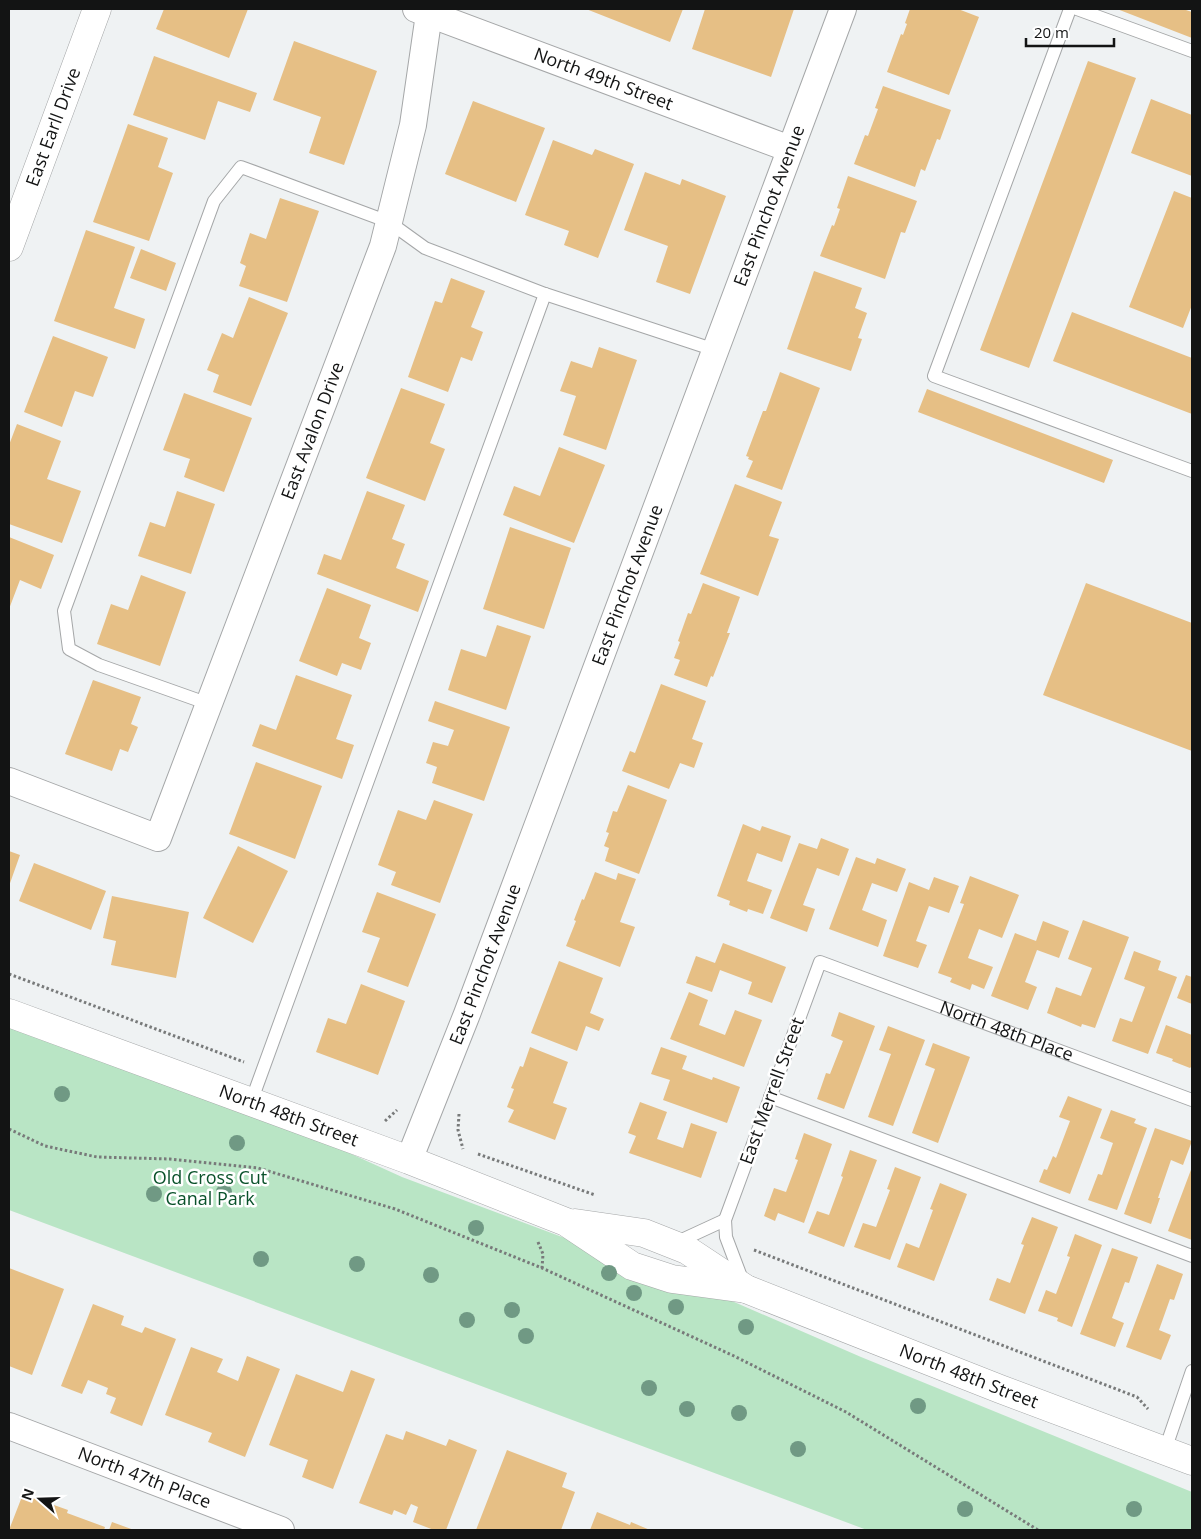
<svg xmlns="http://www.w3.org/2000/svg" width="1201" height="1539" font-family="'Open Sans',sans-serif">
<rect width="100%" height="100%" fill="#eff2f3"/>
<path fill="#b9e5c5" d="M9,1018L248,1107L402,1177L725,1298L861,1357L1192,1492V1530H867L9,1210Z"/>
<path fill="#e6bf85" d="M164,9H248L229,58L156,29Z
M586,9H683L670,42Z
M705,9H794L771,77L692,49Z
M910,9H958L979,17L949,95L887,72L901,34L903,35L907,24L905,23Z
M1117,9H1183L1192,12V38Z
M294,41L377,71L344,165L309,153L321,117L273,100Z
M154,56L257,93L250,112L218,101L205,140L133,115Z
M1088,61L1136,78L1029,368L980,350Z
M883,86L951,110L940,140L937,139L925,171L921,169L915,187L854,164L865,135L868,136L878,109L875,108Z
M1151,99L1192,115V176L1131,153Z
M473,101L545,128L516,202L445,174Z
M128,124L168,138L158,167L173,173L149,241L93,222Z
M553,140L592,155L595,149L634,164L598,258L564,245L569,231L525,215Z
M645,172L680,185L682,179L726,196L690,294L656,282L668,246L624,230Z
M848,176L917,201L905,233L901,232L885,279L820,256L832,225L834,226L840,209L837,208Z
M1174,191L1192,198V305L1183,328L1129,307Z
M280,198L319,211L287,302L239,286L246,266L240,263L250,233L266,239Z
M86,230L135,247L114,308L145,319L135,349L54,321Z
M141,249L176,263L166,291L130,278Z
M814,271L862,288L855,308L867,313L858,338L862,339L851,371L787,349Z
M451,278L485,291L471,327L483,332L472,361L461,357L448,392L408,377L435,301L442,303Z
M249,297L288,313L251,406L213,392L219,375L207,370L222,333L233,338Z
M1072,312L1192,358V414L1053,361Z
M53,336L108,357L93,397L75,391L62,427L24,412Z
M599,347L637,360L606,450L563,435L576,396L560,391L571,361L592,368Z
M780,372L820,388L782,490L746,477L753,461L748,459L749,457L746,456L763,411H766Z
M401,388L445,404L430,443L445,449L425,501L366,478Z
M927,389L1113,460L1104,483L918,412Z
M184,393L252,418L224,492L184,477L190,459L163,450Z
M17,424L61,441L47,479L81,491L62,543L9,524V445Z
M559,447L605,465L574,543L503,515L514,486L540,496Z
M735,484L782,502L769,536L779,539L758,596L700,574Z
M177,491L215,504L191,574L138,556L150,522L165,527Z
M367,491L405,505L392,539L405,544L396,568L429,581L418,612L317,574L324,554L341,560Z
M510,527L571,548L544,629L483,609Z
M9,537L54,555L41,589L20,580L9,609Z
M141,575L186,592L160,666L97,644L111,604L128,610Z
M703,583L740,597L727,633H730L713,677L711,676L707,687L674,675L680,660L674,658L680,642L678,641L688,613L691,614Z
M1086,583L1192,623V751L1043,695Z
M327,588L371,605L359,638L371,643L361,670L342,663L337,676L299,661Z
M497,625L531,636L506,710L448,690L461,649L486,657Z
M296,675L352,695L336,739L354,745L342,779L252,746L260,724L276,730Z
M93,680L141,697L131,724L138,727L128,752L120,749L112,771L65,754Z
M661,684L706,701L692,739L703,743L694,768L680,763L669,789L622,771L630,751L635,753Z
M435,701L510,727L484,801L432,783L437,767L426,763L433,742L448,746L454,730L428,721Z
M256,762L322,786L295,859L229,834Z
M628,785L667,800L639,874L605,861L609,848L604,846L609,833L606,832L613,811L617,812Z
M434,800L473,814L440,903L391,885L396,872L378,865L398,810L426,820Z
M743,824L760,831L762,826L791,836L782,862L757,853L747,881L772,890L763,914L748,909L747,912L729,905L730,901L717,896Z
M821,838L849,849L839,876L817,868L803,905L815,909L807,932L770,918L799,843L817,849Z
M238,846L288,871L253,943L203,918Z
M9,851L20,855L9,886Z
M856,857L875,864L877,858L906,869L897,892L872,883L862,910L887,920L878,947L829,929Z
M34,863L106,891L91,930L19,901Z
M595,872L616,880L618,873L636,879L620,922L635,927L620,967L566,946L576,921L574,920L582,899L584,900Z
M970,876L1019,895L1002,938L979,929L968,958L993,967L984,989L972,984L970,990L950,982L952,978L938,973L964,904L960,903Z
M934,877L959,886L949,913L929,906L916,941L927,945L918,968L883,956L909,882L929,890Z
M377,892L436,914L408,987L367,972L380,938L362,932Z
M112,896L189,912L176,978L111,965L116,941L103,938Z
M1083,920L1129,937L1095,1028L1082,1024L1081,1027L1047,1013L1056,987L1081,996L1092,968L1068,959Z
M1043,921L1069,931L1059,958L1037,950L1025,982L1037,987L1028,1010L991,996L1015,933L1036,941Z
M723,943L786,967L772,1003L748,994L752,982L720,970L712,992L686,983L696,956L715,963Z
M1134,951L1161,961L1158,970L1177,977L1148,1054L1112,1041L1120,1018L1132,1022L1145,987L1124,979Z
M559,961L603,978L590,1013L604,1019L599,1031L586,1026L577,1051L531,1033Z
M1186,975L1192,977V1004L1177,998Z
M361,984L405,1001L378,1075L316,1052L328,1018L346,1024Z
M689,992L708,1000L699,1025L725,1035L735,1010L762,1020L744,1067L670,1039Z
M839,1012L875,1026L844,1109L817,1099L826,1073L830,1074L843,1041L831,1036Z
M1166,1025L1192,1035V1066L1190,1068L1172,1061L1173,1059L1156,1053Z
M888,1026L925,1040L893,1126L868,1117L891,1054L879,1050Z
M933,1043L970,1057L938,1143L912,1133L935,1069L925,1065Z
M530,1047L568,1062L553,1103L567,1108L555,1140L508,1122L514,1110L507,1107L514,1089L511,1088L520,1066L523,1067Z
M661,1047L687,1056L682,1069L712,1080L713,1077L740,1087L727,1123L663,1100L670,1080L651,1074Z
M1068,1096L1102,1109L1070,1194L1039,1182L1044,1169L1047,1170L1053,1156L1056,1158L1070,1121L1059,1117Z
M640,1102L667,1112L657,1139L683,1148L691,1123L717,1132L701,1178L629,1153L636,1136L628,1133Z
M1111,1110L1136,1119L1134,1123L1147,1128L1117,1210L1088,1200L1098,1174L1102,1175L1113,1143L1100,1138Z
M1155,1128L1192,1141L1183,1165L1171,1160L1158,1198H1160L1151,1224L1124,1214Z
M804,1133L832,1144L804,1223L778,1213L775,1221L764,1216L774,1188L786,1192L798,1160L795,1159Z
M850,1150L877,1160L844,1247L808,1233L817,1211L829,1215L843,1177L841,1176Z
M895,1167L921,1177L890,1260L854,1247L863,1223L876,1227L890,1190L887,1189Z
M1192,1167V1240L1168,1231Z
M940,1183L967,1194L934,1281L897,1267L906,1243L919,1248L933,1210L930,1209Z
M1032,1217L1058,1227L1025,1314L989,1300L997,1278L1010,1283L1024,1245L1021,1244Z
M1075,1234L1102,1245L1072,1327L1057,1321L1058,1318L1038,1311L1046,1290L1056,1294L1070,1257L1067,1256Z
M1112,1248L1138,1257L1129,1283L1125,1282L1112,1318L1124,1323L1115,1347L1080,1334Z
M1157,1264L1183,1274L1174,1300L1170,1299L1159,1330L1171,1335L1161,1360L1126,1347Z
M9,1268L64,1289L32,1375L9,1366Z
M93,1304L124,1316L121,1325L142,1333L145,1327L176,1339L142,1426L110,1413L116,1398L106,1394L108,1388L88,1380L82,1394L61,1386Z
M191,1347L223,1359L217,1372L238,1381L247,1356L280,1369L245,1457L208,1442L212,1433L165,1415Z
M351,1370L375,1379L333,1489L302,1477L308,1460L269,1445L296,1374L343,1392Z
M406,1431L446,1446L449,1439L477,1450L446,1530H434L413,1522L418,1507L411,1504L406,1515L394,1510L392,1515L359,1503L386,1434L403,1440Z
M507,1450L567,1473L562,1487L575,1492L561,1530H476Z
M23,1494L68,1510L67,1513L105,1527L104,1530H9Z
M597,1512L630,1525L631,1522L650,1530H590Z
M112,1522L134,1530H109Z"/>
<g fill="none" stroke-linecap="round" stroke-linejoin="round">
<g stroke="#a5a7a8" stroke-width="14">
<g id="lane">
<path d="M1070,9L934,376L1192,471"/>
<path d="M1077,9L1192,51"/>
<path d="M209,704L99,665L69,649L64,611L214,201L241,167L389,222L425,248L545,294L715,350"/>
<path d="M770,1097L1192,1256"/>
<path d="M251,1102L545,294"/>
<path d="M673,1244L725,1220"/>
<path id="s1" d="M743,1282L726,1237L725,1220L820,962L1192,1100"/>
<path d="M1165,1450L1192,1371"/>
</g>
</g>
<g stroke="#a5a7a8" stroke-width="28">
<g id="street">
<path id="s2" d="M416,9L790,149"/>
<path id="s3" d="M9,781L158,838L383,246L413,125L429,14"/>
<path id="s4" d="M409,1160L467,1014L843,9"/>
<path id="s5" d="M9,1426L281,1530"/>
</g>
</g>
<g stroke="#a5a7a8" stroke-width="29">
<g id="secondary">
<path id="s6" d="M9,247L97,9"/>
<path id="s7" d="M9,1013L409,1160L566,1222L632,1266L672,1279L746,1289"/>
<path id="s8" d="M575,1223L644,1233L687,1250L746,1289L1000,1389L1192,1461"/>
</g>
</g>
<path stroke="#787a7a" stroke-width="3" stroke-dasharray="2.5 2.5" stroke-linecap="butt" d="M9,974L244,1062
M459,1114L458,1130L463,1149
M385,1121L397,1110
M9,1129L45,1146L97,1157L170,1159L258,1168L395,1209L542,1268L734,1356L846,1412L1038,1530
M478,1154L595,1195
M538,1242L543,1254L542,1268
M754,1250L1137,1397L1148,1409"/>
<use href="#lane" stroke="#fff" stroke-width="12"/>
<use href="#street" stroke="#fff" stroke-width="26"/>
<use href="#secondary" stroke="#fff" stroke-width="28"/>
</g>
<g fill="#709984">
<circle cx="62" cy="1094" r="8"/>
<circle cx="237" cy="1143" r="8"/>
<circle cx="224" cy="1192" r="8"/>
<circle cx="154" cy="1194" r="8"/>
<circle cx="476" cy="1228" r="8"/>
<circle cx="261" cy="1259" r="8"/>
<circle cx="357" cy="1264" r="8"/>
<circle cx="609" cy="1273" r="8"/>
<circle cx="431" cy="1275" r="8"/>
<circle cx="634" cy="1293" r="8"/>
<circle cx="676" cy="1307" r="8"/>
<circle cx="512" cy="1310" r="8"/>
<circle cx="467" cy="1320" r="8"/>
<circle cx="746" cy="1327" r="8"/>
<circle cx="526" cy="1336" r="8"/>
<circle cx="649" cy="1388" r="8"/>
<circle cx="918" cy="1406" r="8"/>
<circle cx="687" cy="1409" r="8"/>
<circle cx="739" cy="1413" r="8"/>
<circle cx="798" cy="1449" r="8"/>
<circle cx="965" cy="1509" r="8"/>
<circle cx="1134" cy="1509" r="8"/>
</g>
<g text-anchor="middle" stroke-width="5" stroke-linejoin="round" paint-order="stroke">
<g font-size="18" fill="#131414" stroke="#fff">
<text dy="6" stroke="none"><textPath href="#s2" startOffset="200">North 49th Street</textPath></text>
<text dy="6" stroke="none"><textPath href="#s6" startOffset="128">East Earll Drive</textPath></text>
<text dy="6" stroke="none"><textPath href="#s4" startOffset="1020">East Pinchot Avenue</textPath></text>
<text dy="6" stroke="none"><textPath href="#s3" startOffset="595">East Avalon Drive</textPath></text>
<text dy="6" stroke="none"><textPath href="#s4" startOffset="615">East Pinchot Avenue</textPath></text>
<text dy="6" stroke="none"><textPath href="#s4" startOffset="210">East Pinchot Avenue</textPath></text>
<text dy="6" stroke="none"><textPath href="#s1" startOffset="539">North 48th Place</textPath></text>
<text transform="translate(772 1091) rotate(-70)" y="6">East Merrell Street</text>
<text dy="6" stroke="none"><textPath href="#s7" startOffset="298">North 48th Street</textPath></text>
<text dy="6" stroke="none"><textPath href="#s8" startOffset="426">North 48th Street</textPath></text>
<text dy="6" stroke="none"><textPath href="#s5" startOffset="145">North 47th Place</textPath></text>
</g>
<g font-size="18" fill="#09512a" stroke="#fff">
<text x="210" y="1184">Old Cross Cut<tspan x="210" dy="21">Canal Park</tspan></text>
</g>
</g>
<rect width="1201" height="1539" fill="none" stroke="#131414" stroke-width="20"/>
<g transform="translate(40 1499) rotate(290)" stroke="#ffffff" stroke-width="4" paint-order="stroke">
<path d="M0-4L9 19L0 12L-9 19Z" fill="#131414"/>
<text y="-8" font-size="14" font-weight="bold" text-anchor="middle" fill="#131414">N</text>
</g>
<path d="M1026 38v8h88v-8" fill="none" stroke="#131414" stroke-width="2.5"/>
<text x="1034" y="38" font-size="15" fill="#131414" stroke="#ffffff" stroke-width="4" paint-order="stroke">20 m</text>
</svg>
